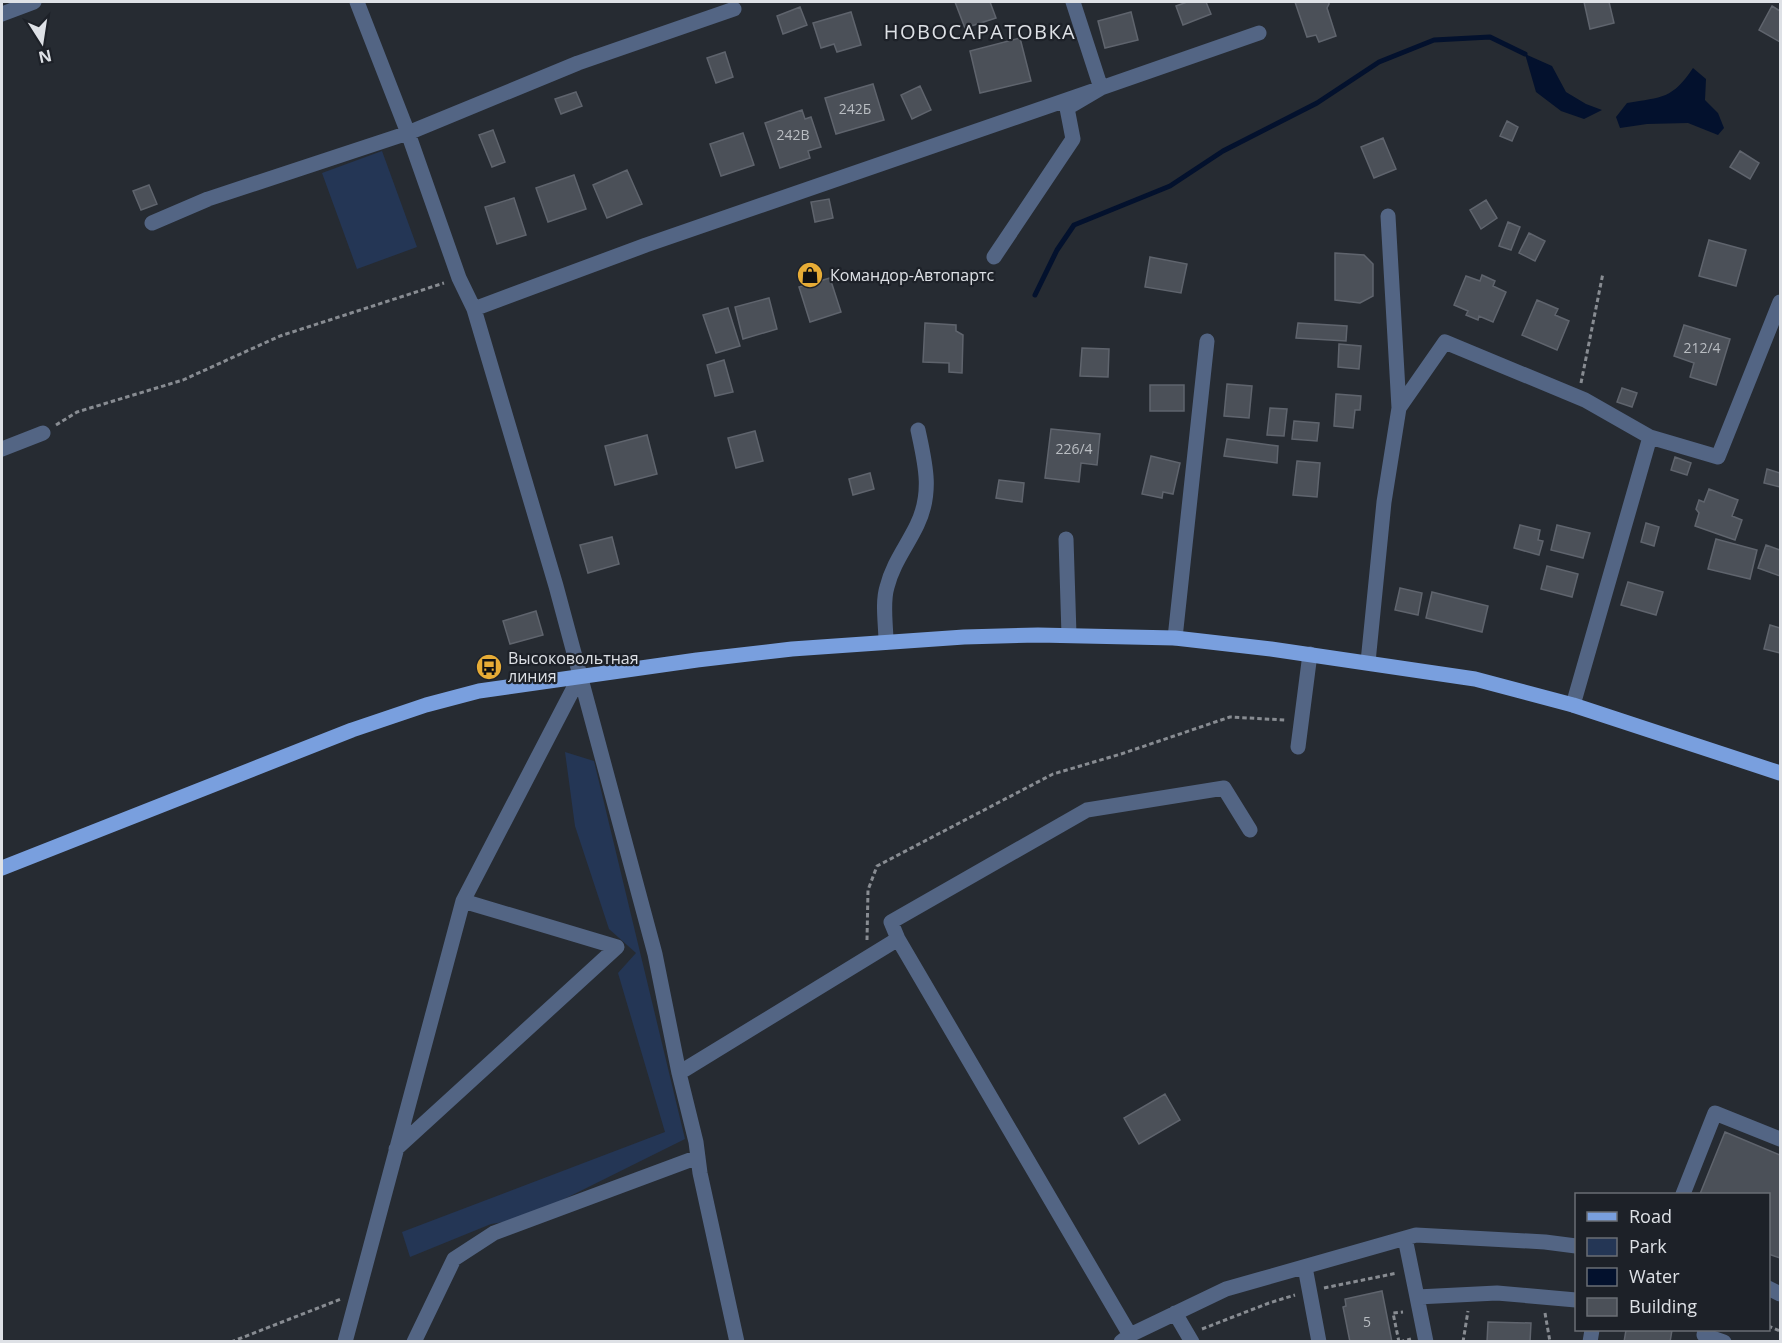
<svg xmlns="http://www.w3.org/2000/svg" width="1782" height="1343" font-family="'Open Sans',sans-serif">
<rect width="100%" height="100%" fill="#262b32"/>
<path fill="#243655" d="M382,151L417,247L357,269L322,173Z
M565,752L594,761L685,1139L524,1219L491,1224L410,1257L402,1232L665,1132L618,973L636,953L609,929L575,826Z"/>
<path fill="#03112d" d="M1525,54L1552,66L1566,92L1586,104L1602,110L1584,119L1561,111L1536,92Z
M1693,68L1706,79L1705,100L1718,113L1724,128L1718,135L1688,123L1647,124L1620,128L1616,117L1627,103C1663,97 1672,99 1693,68Z"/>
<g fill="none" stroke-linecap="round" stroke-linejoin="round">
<path stroke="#03112d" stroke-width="5" d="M1035,295L1057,250L1074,225L1170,186L1223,151L1317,103L1379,62L1434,40L1490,37L1525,54"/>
</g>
<path fill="#4b5058" stroke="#5f646d" stroke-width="1.5" d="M955,2H990L996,18L965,28Z
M1187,2H1206L1211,14L1183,25L1176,6Z
M1295,2H1329V4L1327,8L1336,36L1319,42L1316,35L1307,37Z
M1584,2H1609L1614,23L1590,29Z
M1772,6L1780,11V42L1759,30Z
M800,7L807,25L783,34L777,16Z
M851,12L861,45L837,52L834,44L821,48L813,23Z
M1131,12L1138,40L1105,48L1098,21Z
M1020,38L1031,81L980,93L970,51Z
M725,52L733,77L716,83L707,58Z
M873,84L884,120L836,134L825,98Z
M920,86L931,110L912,119L901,95Z
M576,92L582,106L561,114L555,99Z
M802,110L805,119L811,117L821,147L808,151L810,158L780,168L765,123Z
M1507,121L1518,127L1512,141L1500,136Z
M493,130L505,162L492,167L479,135Z
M743,133L754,165L721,176L710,144Z
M1383,138L1396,169L1374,178L1361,147Z
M1740,151L1759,163L1750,179L1730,167Z
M627,170L642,204L607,218L593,185Z
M574,175L586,209L548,222L536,188Z
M149,185L157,204L141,210L133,191Z
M514,198L526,235L497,244L485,207Z
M829,199L833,218L815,222L811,202Z
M1486,200L1497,218L1481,229L1470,210Z
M1508,222L1520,227L1511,250L1499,246Z
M1529,233L1545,241L1535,261L1519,253Z
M1709,240L1746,250L1736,286L1699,276Z
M1335,253L1364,255L1373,264V296L1360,303L1335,300Z
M1150,257L1187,264L1181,293L1145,287Z
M1482,275L1495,281L1493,286L1506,292L1493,322L1479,316L1478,320L1466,315L1468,311L1454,305L1466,276L1480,281Z
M830,278L841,312L810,322L799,287Z
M769,298L777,329L743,339L735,307Z
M1537,300L1558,309L1555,315L1569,321L1557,350L1522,335Z
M728,308L740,346L716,353L703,315Z
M925,323L956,325V331L963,335L962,373L949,372V363L923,362Z
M1298,323L1347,326L1346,341L1296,338Z
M1684,325L1730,339L1716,385L1690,377L1694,363L1674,356Z
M1339,344L1361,346L1359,369L1338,367Z
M1082,348L1109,349L1108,377L1080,376Z
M724,360L733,392L715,396L707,365Z
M1227,384L1252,386L1249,418L1224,416Z
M1150,385H1184V411H1150Z
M1622,388L1637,393L1632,407L1617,402Z
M1336,394L1361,396L1360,410H1355L1353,428L1334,426Z
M1270,408L1287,409L1284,436L1267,435Z
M1294,421L1319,423L1317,441L1292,439Z
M1051,429L1100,434L1097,465L1081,463L1079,482L1045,478Z
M755,431L763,461L736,468L728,438Z
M647,435L657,474L615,485L605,446Z
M1227,439L1278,446L1277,463L1224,456Z
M1151,456L1180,463L1173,494L1163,492L1162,498L1142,494Z
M1675,457L1691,463L1687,475L1671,470Z
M1297,461L1320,463L1317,497L1293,495Z
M1767,469L1780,473V487L1764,483Z
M870,473L874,489L853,495L849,479Z
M999,480L1024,483L1022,502L996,498Z
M1709,489L1738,500L1732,516L1742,520L1735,540L1695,526L1699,513L1696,509L1699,500L1704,502Z
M1646,523L1659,527L1654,546L1641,542Z
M1520,525L1540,530L1538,540L1543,541L1539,555L1514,548Z
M1557,525L1590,533L1583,558L1551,550Z
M612,537L619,564L588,573L580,545Z
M1716,539L1757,550L1750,579L1708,569Z
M1766,545L1780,550V576L1758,568Z
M1547,566L1578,574L1572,597L1541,589Z
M1628,582L1663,592L1656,615L1621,605Z
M1400,588L1422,593L1418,615L1395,610Z
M1432,592L1488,606L1482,632L1426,618Z
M536,611L543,635L510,644L503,621Z
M1770,625L1780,628V653L1764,649Z
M1165,1094L1180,1120L1139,1144L1124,1118Z
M1725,1132L1780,1155V1258L1768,1254V1194H1700Z
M1382,1291L1392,1342H1350L1343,1307L1346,1306L1345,1299Z
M1488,1322L1531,1323L1530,1342H1487Z
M1626,1330H1672L1670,1342H1624Z"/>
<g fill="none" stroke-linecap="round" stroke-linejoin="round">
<path stroke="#888c92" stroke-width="3" stroke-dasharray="4.5 3" stroke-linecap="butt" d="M1581,383L1603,273
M56,425L77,412L183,380L280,336L444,283
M867,940L868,890L877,866L1053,774L1121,754L1230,717L1285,720
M1324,1288L1397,1273
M1545,1313L1550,1342
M1768,1326L1780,1331
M1202,1329L1269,1303L1295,1295
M231,1342L341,1299
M1399,1342L1393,1313L1403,1312
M1400,1342L1411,1339
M1463,1342L1468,1311"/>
<path stroke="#536584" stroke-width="15" d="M357,2L408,133L459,278L474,309L556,586L655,954L679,1073L696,1142L700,1173L737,1342
M2,14L34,2
M1388,216L1399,408
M152,223L208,199L408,133L578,63L734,9
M994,257L1073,139L1067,108L1101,88L1259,33
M474,309L646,245L1101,88L1073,2
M2,449L43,433
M1066,539L1069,635
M1175,638L1207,341
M886,642C886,625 882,603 887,587C893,563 907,546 917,525C933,492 925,463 918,430
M1368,662L1384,502L1399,408L1445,342L1585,400L1650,437
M1573,705L1650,437L1718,457L1780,302
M1298,747L1310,654
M898,939L891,922L1087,810L1224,788L1250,830
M679,1073L898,939L1130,1335L1121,1342
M396,1149L617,947L463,901
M1683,1194L1715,1113L1780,1139
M1405,1238L1417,1297L1497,1293L1576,1300
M1305,1267L1319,1342
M1768,1288L1780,1294
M1417,1297L1426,1342
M1175,1313L1192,1342
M1705,1330L1704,1335L1724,1342
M1130,1335L1226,1289L1416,1235L1545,1242L1576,1246
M345,1342L463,901L580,676
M414,1342L454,1259L494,1233L698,1157
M1590,1342L1592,1330"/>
<path stroke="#799fde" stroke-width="15" d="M2,868L352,730L426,705L479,691L697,660L792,649L964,637L1038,635L1175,638L1271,649L1475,679L1573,705L1780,773"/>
</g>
<defs>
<g id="shop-disc" transform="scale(1.35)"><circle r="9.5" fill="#e7ac36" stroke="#1d2128"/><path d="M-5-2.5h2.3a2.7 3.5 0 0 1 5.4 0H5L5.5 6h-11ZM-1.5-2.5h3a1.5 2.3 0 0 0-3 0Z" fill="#111"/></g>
<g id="bus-disc" transform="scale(1.35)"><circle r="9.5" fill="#e7ac36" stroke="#1d2128"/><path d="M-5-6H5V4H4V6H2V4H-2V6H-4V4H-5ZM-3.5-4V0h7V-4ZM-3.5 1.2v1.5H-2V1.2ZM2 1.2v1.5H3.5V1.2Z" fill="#111"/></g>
</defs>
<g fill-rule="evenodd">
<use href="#shop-disc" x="810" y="275"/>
<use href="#bus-disc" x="489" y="667"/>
</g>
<g text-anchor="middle" stroke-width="4.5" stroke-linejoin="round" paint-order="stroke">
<g font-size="14" fill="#b9bdc2">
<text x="855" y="114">242Б</text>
<text x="793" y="140">242В</text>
<text x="1702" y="353">212/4</text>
<text x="1074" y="454">226/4</text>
<text x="1367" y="1327">5</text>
</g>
<g font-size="16" fill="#dee1e6" stroke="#1d2128" text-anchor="start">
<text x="830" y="281">Командор-Автопартс</text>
<text x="508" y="664">Высоковольтная<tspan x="508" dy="18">линия</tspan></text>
</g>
<g font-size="20" letter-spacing="1.5" fill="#dee1e6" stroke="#1d2128">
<text x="980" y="39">НОВОСАРАТОВКА</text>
</g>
</g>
<rect width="1782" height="1343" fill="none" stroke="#dee1e6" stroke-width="6"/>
<rect x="1575" y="1193" width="195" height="138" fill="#1d2128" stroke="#6a6e74" stroke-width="1.5"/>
<rect x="1587" y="1212" width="30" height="9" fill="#799fde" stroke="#6a6e74" stroke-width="1.5"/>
<text x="1629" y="1223" font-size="18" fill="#dee1e6">Road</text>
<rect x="1587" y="1238" width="30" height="18" fill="#243655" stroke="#6a6e74" stroke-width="1.5"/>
<text x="1629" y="1253" font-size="18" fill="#dee1e6">Park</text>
<rect x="1587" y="1268" width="30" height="18" fill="#03112d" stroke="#6a6e74" stroke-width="1.5"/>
<text x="1629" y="1283" font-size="18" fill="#dee1e6">Water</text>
<rect x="1587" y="1298" width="30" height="18" fill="#4b5058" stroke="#6a6e74" stroke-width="1.5"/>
<text x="1629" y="1313" font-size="18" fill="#dee1e6">Building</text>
<g transform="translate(42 42) rotate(168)" stroke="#1d2128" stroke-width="4.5" paint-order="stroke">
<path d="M0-4.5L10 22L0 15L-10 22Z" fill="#dee1e6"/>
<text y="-9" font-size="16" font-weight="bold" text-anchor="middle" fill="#dee1e6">N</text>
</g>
</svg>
